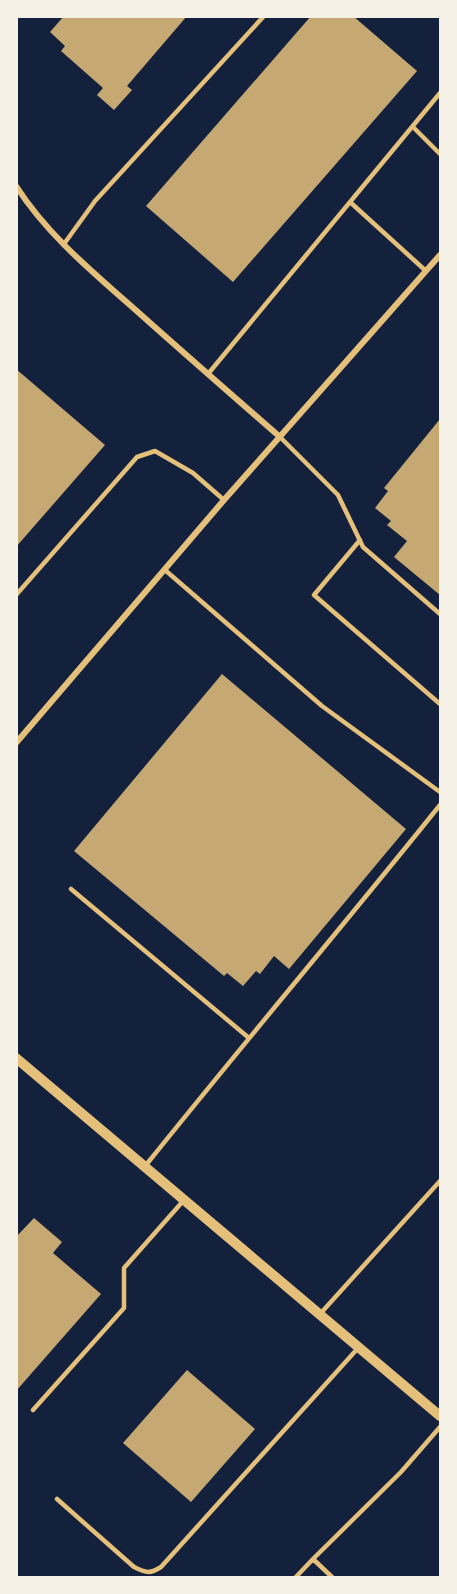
<svg xmlns="http://www.w3.org/2000/svg" width="457" height="1594" font-family="'PT Sans',sans-serif">
<rect width="100%" height="100%" fill="#14213d"/>
<path fill="#c6a872" d="M64,16H187L127,86L132,90L114,110L97,95L103,88L61,51L65,46L50,32Z
M311,16H353L417,71L233,282L146,206Z
M16,369L105,445L16,547Z
M440,419V595L394,557L407,541L387,525L391,521L375,508L388,491L384,488Z
M222,674L406,829L289,969L274,956L260,974L256,971L243,986L227,973L224,976L74,851Z
M34,1218L62,1242L53,1253L101,1294L16,1391V1237Z
M187,1370L255,1429L191,1502L123,1443Z"/>
<g fill="none" stroke-linecap="round" stroke-linejoin="round">
<path stroke="#e5c07b" stroke-width="4.5" d="M413,127L440,154
M350,202L426,271
M64,244L95,201L264,16
M208,374L440,93
M280,437L338,495L363,547L440,614
M360,540L314,595L440,704
M165,570L322,706L440,792
M16,595L137,457L155,451L193,473L224,500
M71,889L249,1038
M146,1165C243,1044 343,926 440,805
M320,1314L440,1181
M33,1410L124,1308V1268L184,1200
M57,1499L134,1567C146,1573 150,1574 161,1567L359,1347
M295,1578L313,1559
M333,1578L313,1559L401,1472L440,1427"/>
<path stroke="#e5c07b" stroke-width="6" d="M16,186C48,236 95,274 139,313C186,355 233,396 280,437
M16,743L224,500L440,255"/>
<path stroke="#e5c07b" stroke-width="10" d="M16,1058L440,1416"/>
</g>
<rect width="457" height="1594" fill="none" stroke="#f6f1e7" stroke-width="36"/>
</svg>
